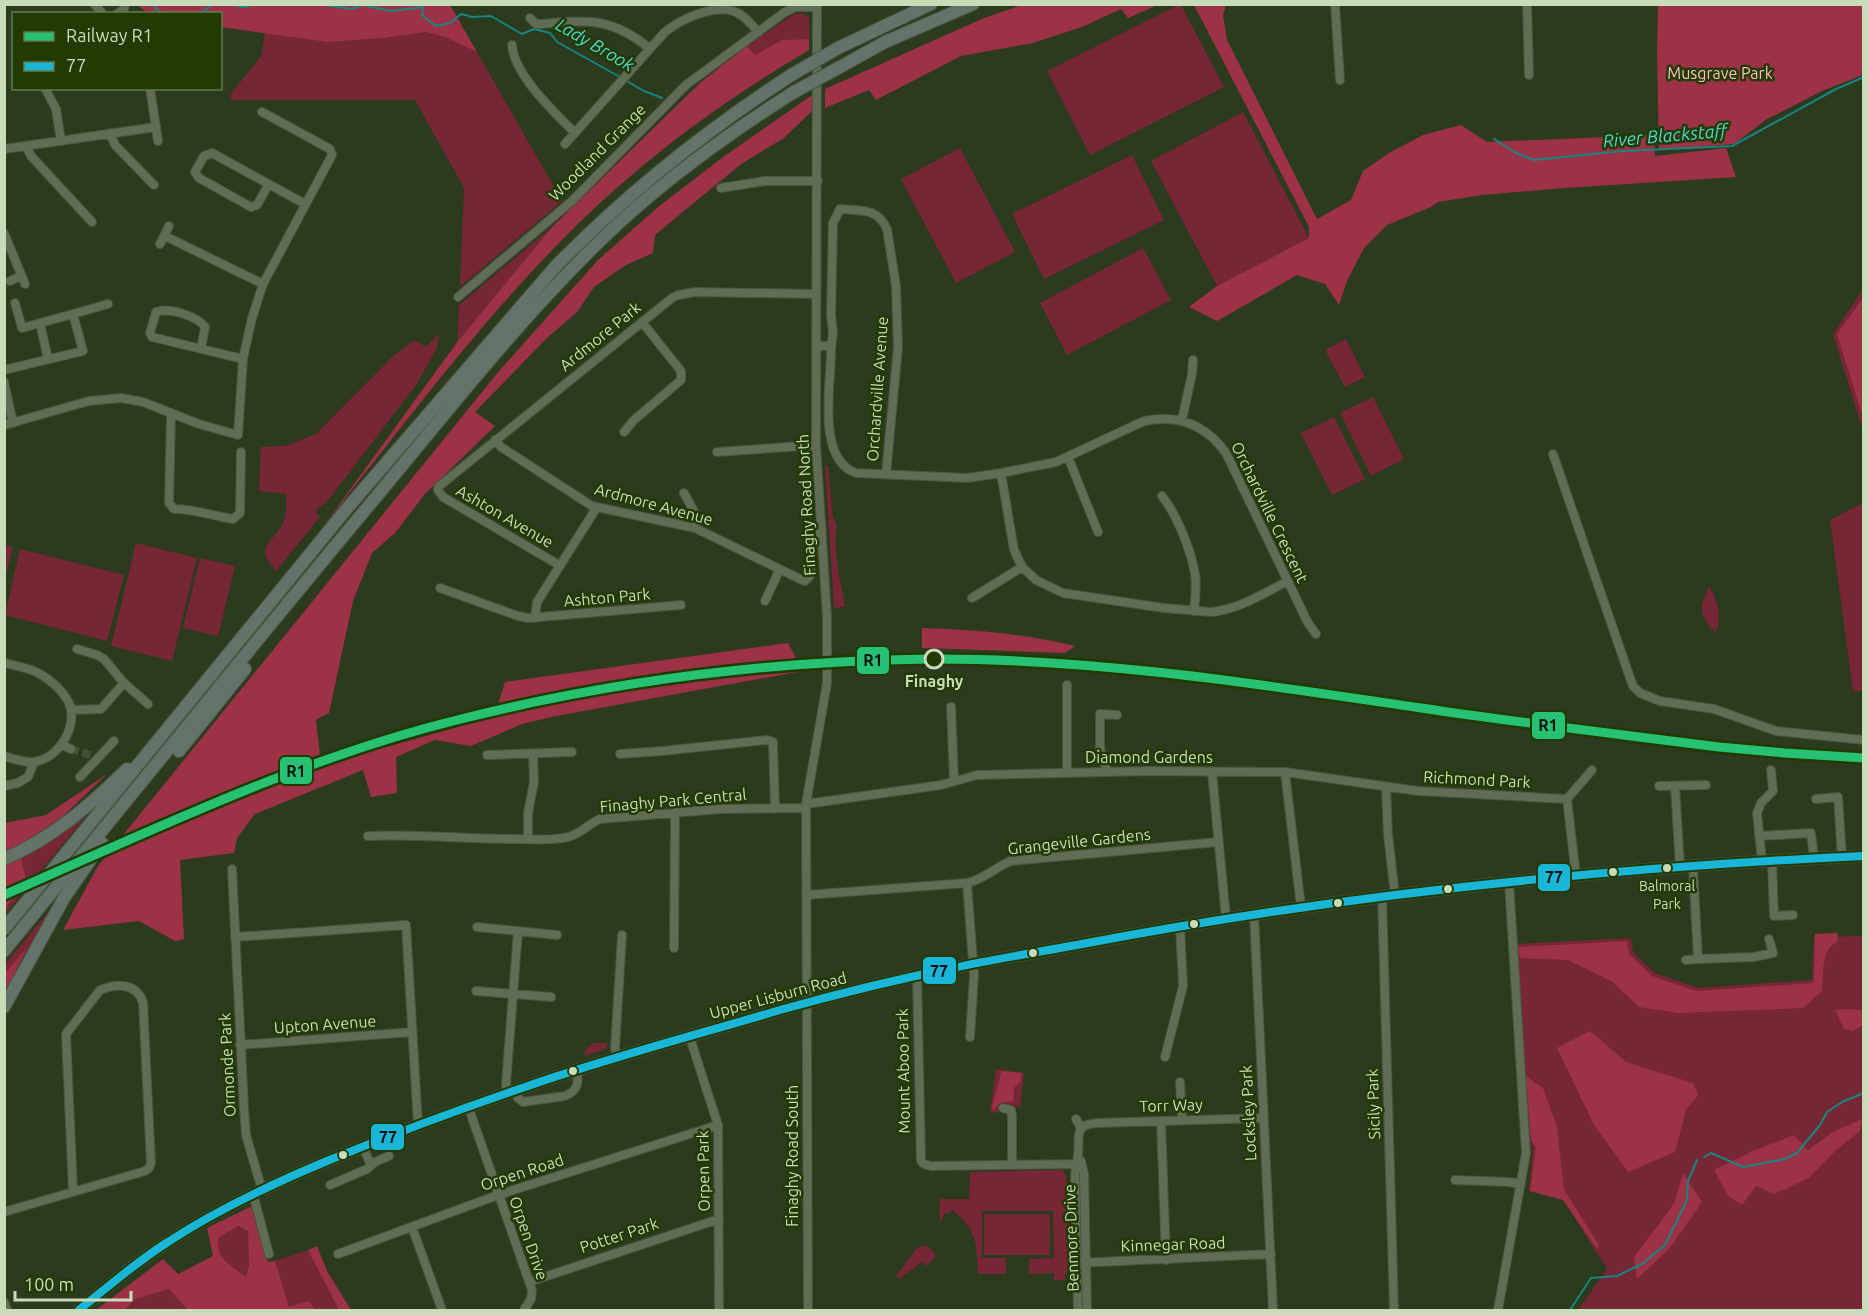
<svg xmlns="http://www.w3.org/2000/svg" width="1868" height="1315" font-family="Ubuntu,sans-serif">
<rect width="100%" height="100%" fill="#2c3a1d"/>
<path fill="#762635" d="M1178,5H1181L1224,87L1090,155L1047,71Z
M802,13L809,18V39L782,40L755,56L747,46L792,15Z
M426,32L445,37L477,52L562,201L460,287L464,188L415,100H231V94L261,56L265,33L327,42L385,38Z
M1243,112L1309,238L1217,286L1151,161Z
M960,148L1015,252L956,283L901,179Z
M1132,155L1164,220L1044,279L1012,214Z
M552,227L458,341L459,305Z
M1143,248L1171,300L1067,355L1040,303Z
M1863,289V431L1833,334Z
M439,333L437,348L416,385L330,498L315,512L320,517L276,571C255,548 268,546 281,527C287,518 286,504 286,494L259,491L261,447L285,446L316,434L394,355L415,340L426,347Z
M1346,339L1365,377L1345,387L1325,350Z
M1373,397L1404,459L1371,476L1340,413Z
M1334,417L1365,479L1332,495L1301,433Z
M825,466H828L833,517L837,525C832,550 841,581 845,606L834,609Z
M1863,503V691H1853L1830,520Z
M136,543L197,558L172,661L111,646Z
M5,545L13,547L5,579L4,545Z
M20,549L124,575L107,641L5,615Z
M200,558L235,566L218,636L183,628Z
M1709,586C1719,602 1722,618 1715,636L1714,629H1711L1702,614V604Z
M87,815L5,914V907L26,879L20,857L50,840Z
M58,900L27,956L23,955L25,951L5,974V964Z
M1863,936V1310H1578L1607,1269L1563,1199L1529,1191L1533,1148L1530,1142L1516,944L1631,938L1633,952L1655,973L1698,988L1812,980L1814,937Z
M593,1043H608L606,1049L584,1056L586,1049Z
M996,1069L1024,1073L1020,1109L1015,1105L1002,1103L999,1106L998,1113L990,1112Z
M1062,1170L1066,1175L1069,1270L1065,1274V1280H1054V1273L1029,1274V1259L1054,1258L1053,1211H982V1258H1006V1274H978C977,1245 977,1229 952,1210L949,1214L945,1213L939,1225L940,1199H969L970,1172Z
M984,1214H1050V1255H984Z
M239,1226L248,1231L249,1266L246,1277C231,1265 214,1258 219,1237Z
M926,1245L935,1253V1257L926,1266L922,1262L899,1279L896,1276L917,1248Z
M308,1250L339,1310H316L307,1301L289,1308L275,1261Z
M169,1289L188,1310H124L136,1299Z"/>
<path fill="#9d3247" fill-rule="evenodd" d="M137,5H450L477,52L445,37L426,32L385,38L327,42L221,27L220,14L148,13Z
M1022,5H1158L1128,18L1121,9L1082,27L1033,43L961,56L876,100L869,90L825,108V89L984,18Z
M1194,5H1226L1223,15L1227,40L1317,219L1351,200L1363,171L1389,153L1423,135L1461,125L1487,142L1654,135L1655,156L1726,148L1736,177L1565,188L1482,195L1438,202L1431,207L1387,225L1364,248L1347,281L1339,305L1325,284L1297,275L1217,321L1189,307L1217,286L1309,238V227Z
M1658,5H1863V75L1822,91L1767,119L1734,144L1659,150L1657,52Z
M809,39V50C721,102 639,162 567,235C478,324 403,426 325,524L458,341L552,227L701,82L747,46L755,55L782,40Z
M812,95L814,109L784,138L741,164L655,235L653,253L626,265L594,287L577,312L548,337L475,412L495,426L425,494L395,533L372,553L353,601L329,713L316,720L321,765L494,717L505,682L788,643L803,671L556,716L522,724L471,746L435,740L396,757L397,793L371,797L363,770L255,814L237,838L234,853L180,860L184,939L175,941L139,921L63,930L98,866L499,371L598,260L658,207L723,157Z
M1863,298V417L1837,334Z
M922,628C975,630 1023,633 1075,646L1065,653L922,648Z
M107,774L61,818L18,846L26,879L5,909V823L46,815Z
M1838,933L1837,942C1820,950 1824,975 1822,991L1803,1008L1678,1013L1639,1007L1613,982L1568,960L1520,958L1518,947L1627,941L1629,954L1652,976L1696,991L1814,983L1815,934Z
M27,948L6,991L5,994V973Z
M1852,1009L1864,1011L1863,1025L1853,1031L1844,1029L1835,1010Z
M1590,1031L1626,1062L1693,1083L1698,1095L1686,1110L1675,1152L1628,1172L1594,1125L1557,1048Z
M1001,1071L1022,1073L1020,1082L1014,1088L1013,1102C1003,1101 999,1102 994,1110L992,1109C994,1095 1000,1084 1001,1071Z
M1526,1076L1543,1088L1557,1127L1564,1190L1599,1245L1597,1249L1563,1200L1530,1191L1536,1147L1531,1140Z
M1862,1119L1860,1131L1834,1152L1809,1178L1774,1194L1756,1186L1742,1205L1728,1196L1714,1170L1753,1151L1794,1135L1808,1150L1833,1132Z
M1683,1173L1702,1202L1669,1249L1637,1279L1634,1257L1674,1204Z
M252,1206L268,1262L275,1261L289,1307L308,1301L316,1310H188L169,1289L136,1299L124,1310H96L163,1259L178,1274L213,1256L207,1228ZM239,1226L248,1231L249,1266L246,1277C231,1265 214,1258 219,1237Z
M317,1246L327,1271L351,1310H339L308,1250Z"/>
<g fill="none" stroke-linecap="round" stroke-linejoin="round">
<path stroke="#168681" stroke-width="2" d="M152,4L160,12L176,14
M225,4L244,7L257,4
M318,4L352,9L362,5L391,11L423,7L422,15L436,26L450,23L461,14L472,17L491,16L522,34L534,29L550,33L557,42L620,77
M200,14L213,4
M625,80L644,91L662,98
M1494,139L1516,153L1534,160L1623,151L1732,146L1836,89L1864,77
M1704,1157L1711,1153L1743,1167L1785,1159L1797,1153L1820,1125L1827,1112L1842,1102L1864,1093
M1570,1310L1591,1278L1617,1276L1642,1264L1665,1245L1687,1200L1688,1181L1697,1160"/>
<path stroke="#435234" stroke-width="8" stroke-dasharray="8 4" stroke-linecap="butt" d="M71,749L95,757"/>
<g stroke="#49553e" stroke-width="10">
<path id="minor" d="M94,4L103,14
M1335,4L1340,80
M1527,4L1529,75
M117,14L124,9L125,4
M530,18L536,24H542C586,19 614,18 650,49
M512,45C514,75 555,113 575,133
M45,88L56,109L61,141
M150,88L158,141
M110,133L115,145L154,185
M565,144L664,33C680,19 712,5 733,11C744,14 751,25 759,32
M26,146L31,156L92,222
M4,149L156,127
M269,184L257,205L251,207L199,178L195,172L204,156L212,153L305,204
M721,188L765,181H818
M4,233L25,284
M165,236L263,284
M160,244L169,226
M10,281L21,276
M458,297L572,201L686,85L785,12L796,7H817
M15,303L22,328L40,323
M73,314L108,304
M816,346H826L831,348C832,380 815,459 856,473L967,478L1001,473L1056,462L1144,421C1178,414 1206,425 1226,453L1308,623L1316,634
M831,348L833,333L831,315L833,223L840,209C860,211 877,207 887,229L896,286L898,347L886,474
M201,349L205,327C197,316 169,307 156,312L150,333L152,337L243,359
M4,370L83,351L73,314L40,323L48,359
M4,382L13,423
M171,413L169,503L174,509C196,509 212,516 233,519L240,513L241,452
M1182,420L1192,374L1193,360
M4,425L89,401L121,398L143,402L199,424L238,435L243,359L252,318L263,284L332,155L330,149L262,112
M624,432L634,420L681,380V371L642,322
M495,440L501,447L592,506L695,528L802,580L805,581L810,576L813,536L817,530H822
M717,452L816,445
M1553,454L1628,672L1633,686L1640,693L1660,701L1714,709L1776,731L1864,740
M1068,457L1098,532
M1001,473L1014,550L1022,567L1036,580L1063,593L1164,608L1211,612C1238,610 1264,593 1288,581
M684,493L697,517L695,528
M1162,496C1177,515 1191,550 1195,574C1197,586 1195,599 1194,611
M559,565L443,497L438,490V487L672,298L678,295L695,292L816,294
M440,588L518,616L528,618L681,605
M972,598L1022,567
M765,601L780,569
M535,618L537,602L597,507
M77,649L97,655L104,659L123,682L148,704
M4,663C16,666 30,668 40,674C51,680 64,692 69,703C79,727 57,761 32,762C23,762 13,759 4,756
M1067,685V773
M951,707L954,780
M71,710L101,709L124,683
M62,745L71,749
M620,754L662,751L767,740L773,742L775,809
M487,755L572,752
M1106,772L1105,761L1100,749V714L1117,715
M1212,772L1226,918
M1285,772L1301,907
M80,777L114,741
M4,786L18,783L28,777L34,762
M1659,786L1706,785
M1675,786L1680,867
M1386,787L1388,835L1395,895
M1567,799L1576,876
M1567,799L1592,770
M1816,799L1838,797L1842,857
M806,804L941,785L977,775L1149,771L1285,772L1418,791L1567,799
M368,836C417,834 467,839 517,839C533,839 551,841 568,837C581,834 588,824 600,819L721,809L806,808
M1759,836L1811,833L1814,858
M528,839V813L534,782L533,754
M1762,861L1757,813L1761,803L1773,791L1771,770
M1772,861L1774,916L1793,915
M1693,867L1698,959L1753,957L1773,953L1769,939
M232,869L244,1108L246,1135L262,1190
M967,883L974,975L970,1037
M806,895L967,883C985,879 995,867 1011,861L1218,842
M1382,896L1394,1310
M1254,914L1273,1310
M477,927L557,935
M235,937L406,925L418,1125
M674,948L675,812
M1686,960L1698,959
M917,976L921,1161L924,1164L931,1166L1082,1164
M476,991L551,997
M689,1035L718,1125L719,1310
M240,1045L412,1032
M617,1057L615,1048L622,935
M1165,1057L1183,986L1180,926
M1180,1082L1182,1120
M515,1090L518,1098L523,1102L565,1096C579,1090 579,1082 576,1069
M507,1093L506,1084L518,931
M468,1106L532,1290L531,1299L524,1310
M1003,1108L1011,1110L1012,1116V1165
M1076,1119L1081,1128
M1161,1121L1166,1260
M363,1147L371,1165
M1081,1161L1084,1174L1087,1310
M1455,1180L1509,1182L1521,1184
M330,1185L367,1169L375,1162L389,1156
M253,1194L269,1254
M4,1212L145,1171L149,1168L151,1163L143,1002C136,983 117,983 100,990L66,1034L73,1191
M412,1227L442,1310
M338,1254L498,1195L718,1125
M1077,1263L1271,1254
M529,1282L719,1219
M4,1302L7,1310
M808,1310L806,804L827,683V617L816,445L817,4
M1078,1310L1075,1174C1076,1167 1078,1161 1078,1154C1080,1136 1073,1125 1097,1123L1263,1118
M1498,1310L1526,1153L1509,882"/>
</g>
<g stroke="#49553e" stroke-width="13">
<path id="major" d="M79,1310C108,1287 136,1262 168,1242C218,1209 272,1184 327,1161C393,1134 460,1109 528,1086C611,1057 696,1035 780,1010C837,994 894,980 953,968C995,959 1039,952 1082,944C1339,895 1601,868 1864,856"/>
</g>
<g stroke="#49553e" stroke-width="14">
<path id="highway" d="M838,48L931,4
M840,67L885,42L973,4
M179,751L245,669
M4,859C53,838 90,805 127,769
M4,929L349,506L555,267C627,193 706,130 793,74
M4,951C125,803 244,655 366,509C443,417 517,321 603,238C660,183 726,135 794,92
M4,1007L64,898L102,843"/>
</g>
<use href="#minor" stroke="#606d54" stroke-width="8"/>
<use href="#major" stroke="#627160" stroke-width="10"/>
<use href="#highway" stroke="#637369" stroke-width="12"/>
<g stroke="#49553e" stroke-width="14" stroke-linecap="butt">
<path id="highway-bridge" d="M793,74L838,48
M794,92L840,67"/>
</g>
<use href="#highway-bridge" stroke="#637369" stroke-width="12"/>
<g stroke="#223b05" stroke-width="12">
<path id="bus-1" d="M79,1310C108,1287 136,1262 168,1242C218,1209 272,1184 327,1161C393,1134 460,1109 528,1086C611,1057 696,1035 780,1010C837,994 894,980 953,968C995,959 1039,952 1082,944C1339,895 1601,868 1864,856"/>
</g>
<use href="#bus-1" stroke="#1ab6d8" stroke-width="8"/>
<g stroke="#223b05" stroke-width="14">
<path id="rail-1" d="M4,895C153,830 299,759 457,720C611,681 770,661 929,659C1093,658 1259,684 1421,708C1520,723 1619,734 1719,747L1785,753L1864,758"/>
</g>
<use href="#rail-1" stroke="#26c172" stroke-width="9"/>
</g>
<circle fill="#223b05" stroke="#c8dcb9" stroke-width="3" cx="934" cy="659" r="9"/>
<g fill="#c8dcb9" stroke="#223b05" stroke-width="2">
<circle cx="1667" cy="868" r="5"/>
<circle cx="1613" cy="872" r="5"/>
<circle cx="1448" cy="889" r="5"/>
<circle cx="1338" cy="903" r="5"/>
<circle cx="1194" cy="924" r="5"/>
<circle cx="1033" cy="953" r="5"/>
<circle cx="573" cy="1071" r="5"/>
<circle cx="343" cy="1155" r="5"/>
</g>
<g text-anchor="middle" stroke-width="5" stroke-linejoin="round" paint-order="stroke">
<g font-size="14" fill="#c8dcb9" stroke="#223b05">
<text x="1667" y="891">Balmoral<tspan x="1667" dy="18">Park</tspan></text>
</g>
<g font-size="16" fill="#ffbdc4" stroke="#223b05">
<text x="1720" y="79">Musgrave Park</text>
</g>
<g font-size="16" fill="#c8dcb9" stroke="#223b05">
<text transform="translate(597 152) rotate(-45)" y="6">Woodland Grange</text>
<text transform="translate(600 336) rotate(-39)" y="6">Ardmore Park</text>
<text transform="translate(877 389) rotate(-86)" y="6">Orchardville Avenue</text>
<text transform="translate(654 504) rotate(15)" y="6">Ardmore Avenue</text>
<text transform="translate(806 505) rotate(-93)" y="6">Finaghy Road North</text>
<text transform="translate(1270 512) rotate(64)" y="6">Orchardville Crescent</text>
<text transform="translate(505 516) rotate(30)" y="6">Ashton Avenue</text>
<text transform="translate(607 597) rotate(-5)" y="6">Ashton Park</text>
<text x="1149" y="763">Diamond Gardens</text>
<text transform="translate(1477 779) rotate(3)" y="6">Richmond Park</text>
<text transform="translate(673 800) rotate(-5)" y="6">Finaghy Park Central</text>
<text transform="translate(1079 841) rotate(-6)" y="6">Grangeville Gardens</text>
<text transform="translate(778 995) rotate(-15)" y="6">Upper Lisburn Road</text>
<text transform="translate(325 1024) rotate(-4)" y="6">Upton Avenue</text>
<text transform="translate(227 1065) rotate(-93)" y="6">Ormonde Park</text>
<text transform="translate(903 1071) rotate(-91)" y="6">Mount Aboo Park</text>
<text transform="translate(1373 1104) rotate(-92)" y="6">Sicily Park</text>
<text transform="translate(1171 1105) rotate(-2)" y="6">Torr Way</text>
<text transform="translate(1248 1113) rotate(-93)" y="6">Locksley Park</text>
<text transform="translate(792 1156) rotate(-90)" y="6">Finaghy Road South</text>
<text transform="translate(703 1171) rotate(-91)" y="6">Orpen Park</text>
<text transform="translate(522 1172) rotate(-18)" y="6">Orpen Road</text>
<text transform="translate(619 1235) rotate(-18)" y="6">Potter Park</text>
<text transform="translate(529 1238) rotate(71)" y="6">Orpen Drive</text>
<text transform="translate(1071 1238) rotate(-92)" y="6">Benmore Drive</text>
<text transform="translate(1173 1244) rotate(-2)" y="6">Kinnegar Road</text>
</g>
<g font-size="16" font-weight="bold" fill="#c8dcb9" stroke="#223b05">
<text x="934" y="687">Finaghy</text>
</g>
<g font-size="18" font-style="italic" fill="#51d6d2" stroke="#223b05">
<text transform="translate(595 45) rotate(30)" y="6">Lady Brook</text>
<text transform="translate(1665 136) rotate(-5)" y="6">River Blackstaff</text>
</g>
</g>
<g stroke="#223b05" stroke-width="2">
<rect x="856" y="646" width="34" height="29" rx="6" fill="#26c172"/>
<rect x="1531" y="711" width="35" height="29" rx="6" fill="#26c172"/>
<rect x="279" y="756" width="34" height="29" rx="6" fill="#26c172"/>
<rect x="1537" y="863" width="34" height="29" rx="6" fill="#1ab6d8"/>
<rect x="922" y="956" width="35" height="29" rx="6" fill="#1ab6d8"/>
<rect x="370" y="1123" width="35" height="28" rx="6" fill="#1ab6d8"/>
</g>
<g font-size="16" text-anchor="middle" font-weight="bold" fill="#111">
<text x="873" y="666">R1</text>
<text x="1548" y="731">R1</text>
<text x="296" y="777">R1</text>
<text x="1554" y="883">77</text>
<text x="939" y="977">77</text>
<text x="388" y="1143">77</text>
</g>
<rect width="1868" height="1315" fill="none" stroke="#c8dcb9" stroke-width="12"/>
<rect x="12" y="12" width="210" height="78" fill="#223b05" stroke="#647b4d" stroke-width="1.5"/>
<rect x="24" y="32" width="30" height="9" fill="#26c172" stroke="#647b4d" stroke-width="1.5"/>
<text x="66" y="42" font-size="18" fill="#c8dcb9">Railway R1</text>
<rect x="24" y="62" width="30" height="9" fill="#1ab6d8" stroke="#647b4d" stroke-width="1.5"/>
<text x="66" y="72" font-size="18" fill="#c8dcb9">77</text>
<path d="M15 1291v9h116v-9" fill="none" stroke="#c8dcb9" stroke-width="3"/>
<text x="24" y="1291" font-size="18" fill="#c8dcb9" stroke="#223b05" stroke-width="4.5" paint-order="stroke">100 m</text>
</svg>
